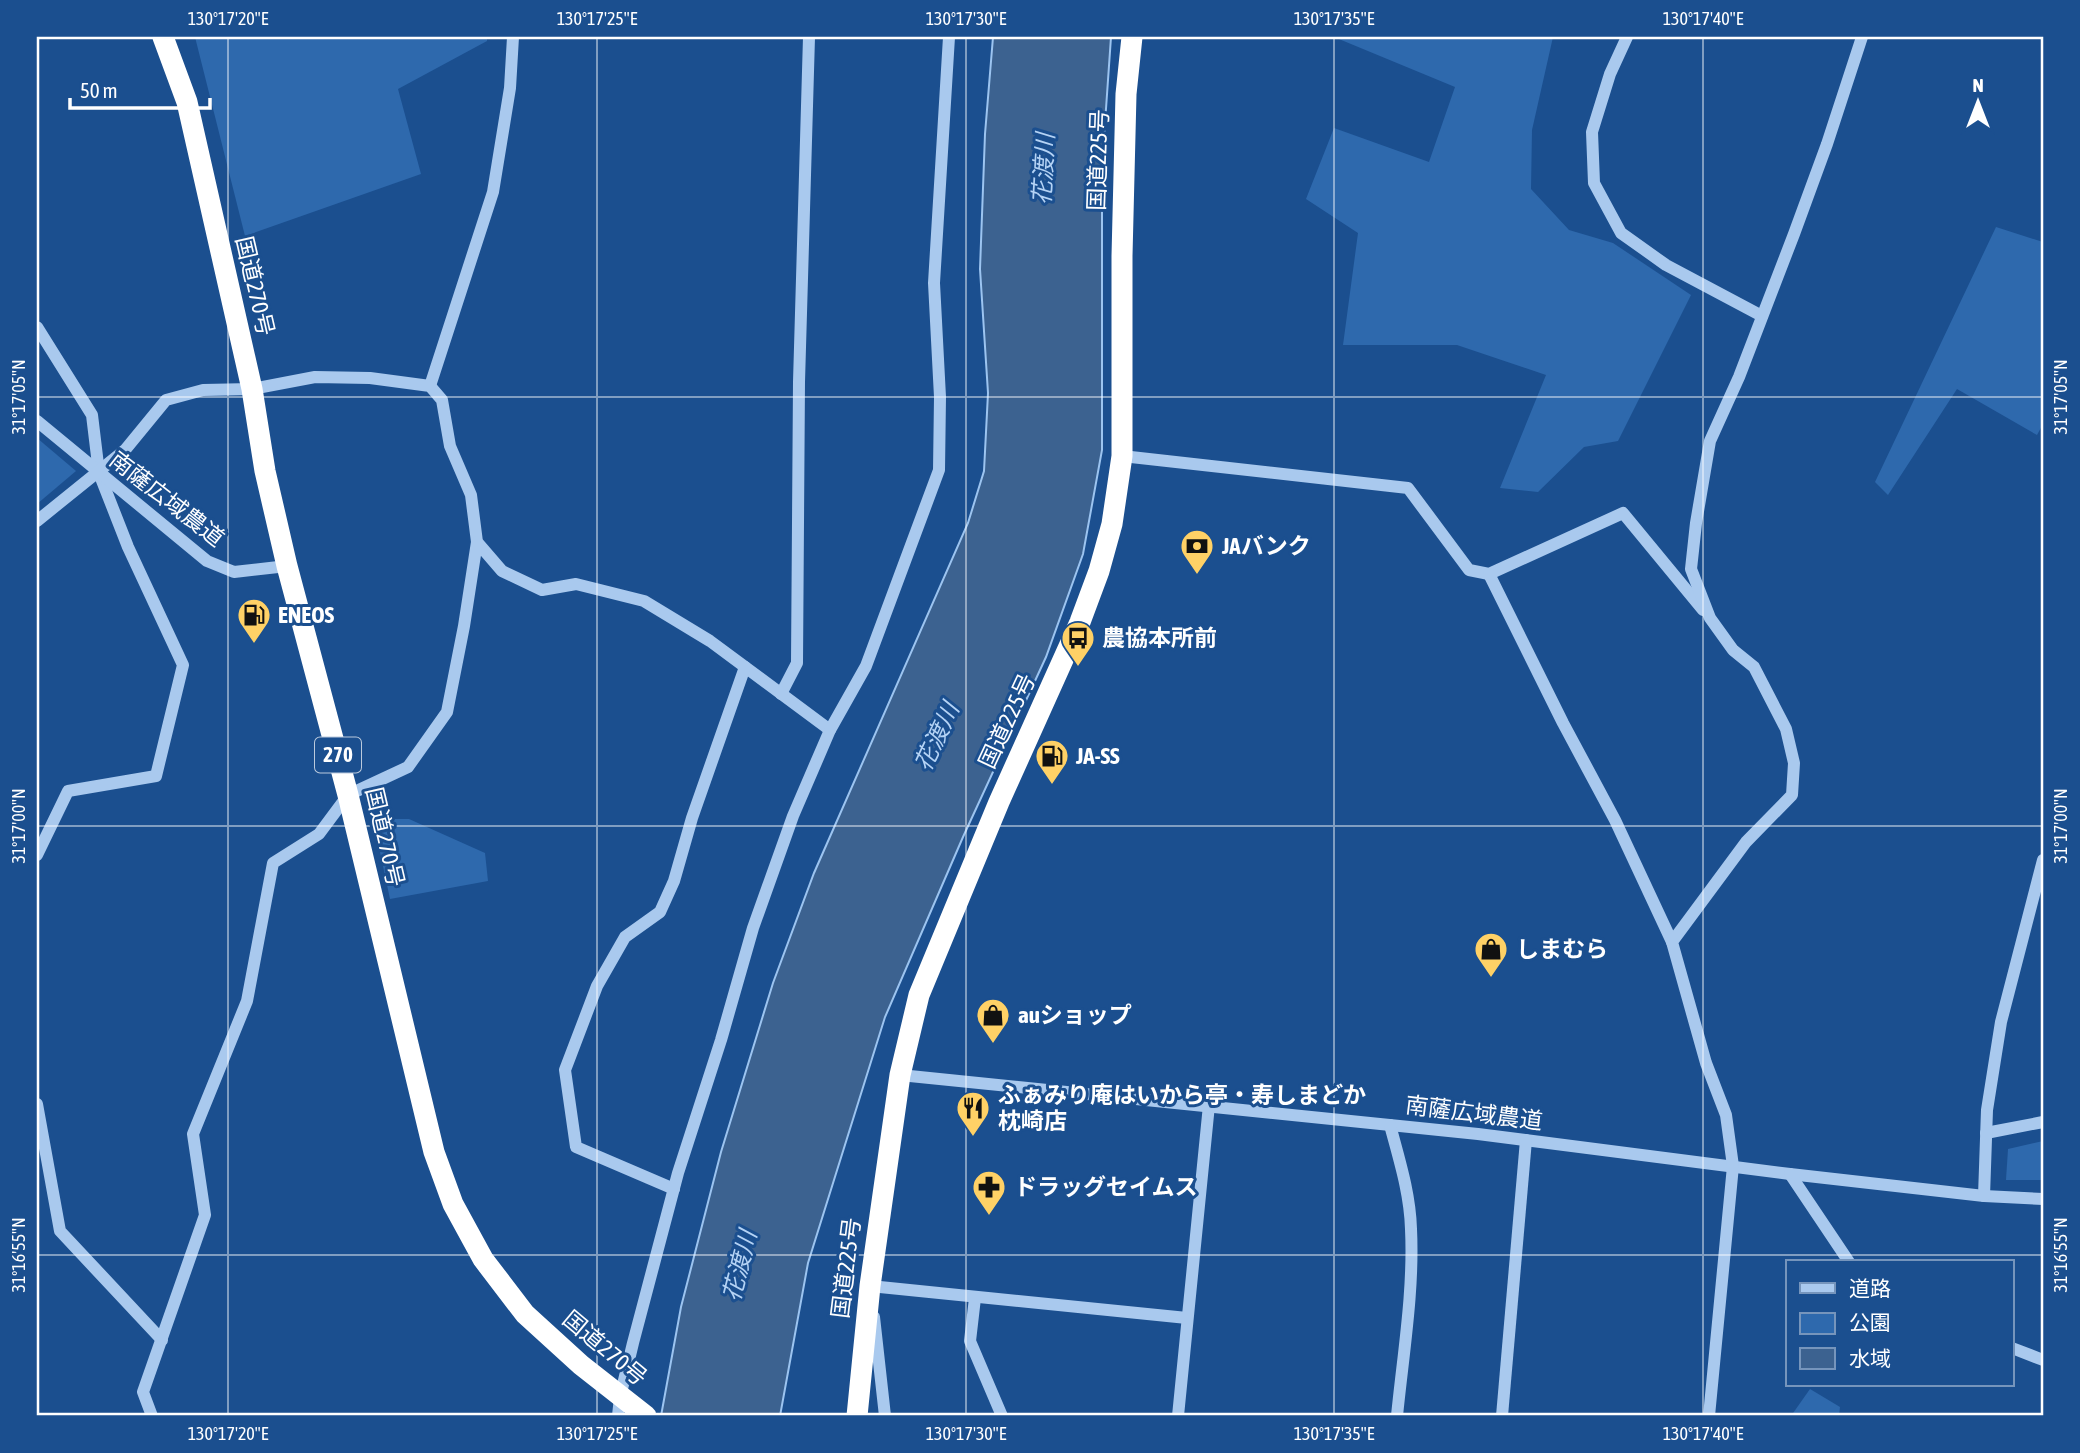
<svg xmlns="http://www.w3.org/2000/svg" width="2080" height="1453" viewBox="0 0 2080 1453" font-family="'Asap Condensed','Noto Sans JP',sans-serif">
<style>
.green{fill:#2e69ad}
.water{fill:#3c6290;stroke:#9cc4f0;stroke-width:2}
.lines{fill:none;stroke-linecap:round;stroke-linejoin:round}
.minor{stroke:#a9c9ee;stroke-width:12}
.highway{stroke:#fff;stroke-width:21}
.ticks{fill:none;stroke:#fff;stroke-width:2;stroke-opacity:0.45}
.labels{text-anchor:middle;stroke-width:6;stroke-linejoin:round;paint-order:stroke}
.shield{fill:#1b4f8f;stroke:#bbcadd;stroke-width:2}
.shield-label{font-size:21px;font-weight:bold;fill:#fff}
.street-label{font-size:23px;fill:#fff;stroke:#1b4f8f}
.poi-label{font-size:23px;font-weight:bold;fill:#fff;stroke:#1b4f8f;text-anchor:start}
.water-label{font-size:24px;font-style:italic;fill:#b5d3f5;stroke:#1b4f8f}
.neatline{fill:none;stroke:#fff;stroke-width:2.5}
.ticks-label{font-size:18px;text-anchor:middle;fill:#fff}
</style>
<rect width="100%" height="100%" fill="#1b4f8f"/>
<g class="green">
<polygon points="195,37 487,37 487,41 398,89 421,174 245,236"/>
<polygon points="1334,37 1553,37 1532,130 1531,189 1569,230 1613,243 1691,295 1618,441 1584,447 1538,492 1500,488 1546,375 1457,345 1343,345 1358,233 1306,199 1334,128 1429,162 1455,87"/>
<polygon points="1996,227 2043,242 2043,424 2037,435 1957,389 1888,495 1875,482"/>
<polygon points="37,438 76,471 37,504"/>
<polygon points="373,819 409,819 485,853 488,881 390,899"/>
<polygon points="2043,1141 2043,1180 2006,1180 2008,1149"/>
<polygon points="1810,1389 1840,1407 1839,1416 1791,1416"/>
</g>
<polygon class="water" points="993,37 1111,37 1102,166 1102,450 1083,554 1046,657 963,837 885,1017 808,1263 780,1416 661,1416 681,1307 721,1152 773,983 814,873 968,523 984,471 988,393 980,269 985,134"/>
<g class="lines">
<g class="minor">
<polyline points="1627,37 1610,74 1592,132 1594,183 1621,233 1666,265 1762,316"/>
<polyline points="37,327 92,415 99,473 128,547 183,665 156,776 68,791 37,855"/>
<polyline points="430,386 493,192 510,88 513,37"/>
<polyline points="37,421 207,561 234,572 287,566"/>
<polyline points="1122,456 1408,488 1469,570 1489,574 1623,513 1703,610"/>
<polyline points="37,521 125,450 166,400 203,390 252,389 315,377 370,378 430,386 442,400 450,446 471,495 477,542 502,571 542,590 576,584 644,601 710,641 830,730"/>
<polyline points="1489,574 1563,723 1615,820 1672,942"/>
<polyline points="781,694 797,663 799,382 809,37"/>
<polyline points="900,1075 1478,1134 1790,1174 1984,1196 2043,1199"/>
<polyline points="37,1104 60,1231 162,1340"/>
<path d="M1390,1125C1399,1159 1410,1193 1411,1229C1414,1291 1403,1355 1397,1416"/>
<polyline points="1986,1133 2043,1122"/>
<polyline points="1790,1174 1849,1262"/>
<polyline points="674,1189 576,1147 565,1070 597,986 625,937 660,912 674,881 692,818 745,667"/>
<polyline points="1984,1196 1987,1110 2001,1022 2043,860"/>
<polyline points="870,1292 870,1286 1187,1318"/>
<polyline points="975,1298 970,1341 1002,1416"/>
<polyline points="874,1317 885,1416"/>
<polyline points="2012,1348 2043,1360"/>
<polyline points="152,1416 143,1392 205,1215 193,1134 247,1001 273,863 319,834 348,795 408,767 447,712 464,626 477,542"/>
<polyline points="618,1416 620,1397 633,1343 678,1173 721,1040 753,928 793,816 830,730 866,666 939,470 940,397 934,283 949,37"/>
<polyline points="1178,1416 1209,1105"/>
<polyline points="1502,1416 1526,1140"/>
<polyline points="1709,1416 1733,1166 1726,1115 1706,1063 1672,942 1746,842 1792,795 1794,763 1786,729 1754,667 1733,650 1710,618 1691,569 1696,523 1710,441 1739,377 1794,234 1827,144 1862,37"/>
</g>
<g class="highway">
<polyline points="163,37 187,102 252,389 265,471 287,566 348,795 434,1152 453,1204 483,1259 525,1314 581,1365 646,1416"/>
<polyline points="857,1416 870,1286 900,1075 919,995 999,802 1080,622 1099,571 1112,524 1122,456 1122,256 1126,94 1132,37"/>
</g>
</g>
<path class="ticks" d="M228,37V1416M597,37V1416M966,37V1416M1334,37V1416M1703,37V1416M37,397H2043M37,826H2043M37,1255H2043"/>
<defs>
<symbol id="bank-pin" viewBox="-11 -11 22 30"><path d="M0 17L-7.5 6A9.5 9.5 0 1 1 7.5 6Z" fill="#ffd166" stroke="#1b4f8f"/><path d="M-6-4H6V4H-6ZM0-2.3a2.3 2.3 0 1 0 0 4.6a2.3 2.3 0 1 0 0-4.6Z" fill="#111"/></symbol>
<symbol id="fuel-pin" viewBox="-11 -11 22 30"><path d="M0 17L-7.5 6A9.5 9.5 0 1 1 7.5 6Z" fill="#ffd166" stroke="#1b4f8f"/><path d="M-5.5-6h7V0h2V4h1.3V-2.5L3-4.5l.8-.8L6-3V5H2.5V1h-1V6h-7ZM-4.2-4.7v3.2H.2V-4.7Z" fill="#111"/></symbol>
<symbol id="bus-pin" viewBox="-11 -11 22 30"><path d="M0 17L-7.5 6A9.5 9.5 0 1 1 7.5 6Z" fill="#ffd166" stroke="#1b4f8f"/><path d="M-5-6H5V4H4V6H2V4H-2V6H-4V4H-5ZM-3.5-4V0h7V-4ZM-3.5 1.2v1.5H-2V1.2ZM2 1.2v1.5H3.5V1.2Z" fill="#111"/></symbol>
<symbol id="shop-pin" viewBox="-11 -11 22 30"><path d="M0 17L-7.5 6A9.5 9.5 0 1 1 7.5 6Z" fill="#ffd166" stroke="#1b4f8f"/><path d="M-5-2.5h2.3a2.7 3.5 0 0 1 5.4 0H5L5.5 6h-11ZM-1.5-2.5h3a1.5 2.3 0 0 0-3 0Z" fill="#111"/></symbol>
<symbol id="restaurant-pin" viewBox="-11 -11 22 30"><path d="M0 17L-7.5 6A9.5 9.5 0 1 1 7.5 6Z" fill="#ffd166" stroke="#1b4f8f"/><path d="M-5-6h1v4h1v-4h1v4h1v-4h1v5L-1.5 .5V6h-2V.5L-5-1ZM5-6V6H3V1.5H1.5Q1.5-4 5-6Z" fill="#111"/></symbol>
<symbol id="pharmacy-pin" viewBox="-11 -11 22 30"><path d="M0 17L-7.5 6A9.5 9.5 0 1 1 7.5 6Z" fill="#ffd166" stroke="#1b4f8f"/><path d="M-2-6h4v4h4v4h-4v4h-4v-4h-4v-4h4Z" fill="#111"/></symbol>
</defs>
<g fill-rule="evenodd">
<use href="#bank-pin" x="1178" y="527" width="38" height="52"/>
<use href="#fuel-pin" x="235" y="596" width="38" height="52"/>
<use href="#bus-pin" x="1059" y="619" width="38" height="52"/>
<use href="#fuel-pin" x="1033" y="737" width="38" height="52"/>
<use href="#shop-pin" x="1472" y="930" width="38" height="52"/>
<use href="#shop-pin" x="974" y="996" width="38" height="52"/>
<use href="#restaurant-pin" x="954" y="1089" width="38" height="52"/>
<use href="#pharmacy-pin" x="970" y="1168" width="38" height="52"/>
</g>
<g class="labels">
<rect class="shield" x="315" y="737.5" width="46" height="35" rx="5"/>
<g class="shield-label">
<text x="338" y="762">270</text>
</g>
<g class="street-label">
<text transform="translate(1098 160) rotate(-88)" y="8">国道225号</text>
<text transform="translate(255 286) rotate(77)" y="8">国道270号</text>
<text transform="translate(167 499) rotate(38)" y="8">南薩広域農道</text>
<text transform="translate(1007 721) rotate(-65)" y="8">国道225号</text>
<text transform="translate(385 837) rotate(77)" y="8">国道270号</text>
<text transform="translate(1474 1113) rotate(7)" y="8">南薩広域農道</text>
<text transform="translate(846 1268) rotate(-83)" y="8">国道225号</text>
<text transform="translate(605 1348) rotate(40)" y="8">国道270号</text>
</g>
<g class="poi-label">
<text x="1222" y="554">JAバンク</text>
<text x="278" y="623">ENEOS</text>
<text x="1102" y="646">農協本所前</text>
<text x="1076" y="764">JA-SS</text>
<text x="1516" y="957">しまむら</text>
<text x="1018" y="1023">auショップ</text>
<text x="998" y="1103">ふぁみり庵はいから亭・寿しまどか<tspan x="998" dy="26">枕崎店</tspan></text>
<text x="1014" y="1195">ドラッグセイムス</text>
</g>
<g class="water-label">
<text transform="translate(1044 169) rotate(-87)" y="8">花渡川</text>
<text transform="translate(937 737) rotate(-65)" y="8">花渡川</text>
<text transform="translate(740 1266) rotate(-76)" y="8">花渡川</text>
</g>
</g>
<rect width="2080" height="1453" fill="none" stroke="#1b4f8f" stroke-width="77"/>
<rect x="1786" y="1260" width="228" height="126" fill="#1b4f8f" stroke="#7695bc" stroke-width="2"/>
<rect x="1800" y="1283" width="35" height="10" fill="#a9c9ee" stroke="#7695bc" stroke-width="2"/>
<text x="1849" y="1296" font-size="21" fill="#ffffff">道路</text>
<rect x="1800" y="1313" width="35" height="21" fill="#2e69ad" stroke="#7695bc" stroke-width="2"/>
<text x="1849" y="1330" font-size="21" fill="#ffffff">公園</text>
<rect x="1800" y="1348" width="35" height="21" fill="#3c6290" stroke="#7695bc" stroke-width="2"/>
<text x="1849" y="1366" font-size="21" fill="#ffffff">水域</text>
<g transform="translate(1978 102)" stroke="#1b4f8f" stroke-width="5" paint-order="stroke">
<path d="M0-5L12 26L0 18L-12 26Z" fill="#ffffff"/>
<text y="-10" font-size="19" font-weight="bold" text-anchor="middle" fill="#ffffff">N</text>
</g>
<path d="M70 98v10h140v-10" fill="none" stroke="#ffffff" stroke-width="3.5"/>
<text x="80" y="98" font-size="21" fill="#ffffff" stroke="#1b4f8f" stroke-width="5" paint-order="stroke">50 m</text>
<rect x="38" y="38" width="2004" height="1376" class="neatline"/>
<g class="ticks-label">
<text x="228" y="25">130°17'20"E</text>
<text x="597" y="25">130°17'25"E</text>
<text x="966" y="25">130°17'30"E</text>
<text x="1334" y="25">130°17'35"E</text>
<text x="1703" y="25">130°17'40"E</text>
<text transform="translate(19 397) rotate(-90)" y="6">31°17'05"N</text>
<text transform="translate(2061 397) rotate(-90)" y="6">31°17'05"N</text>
<text transform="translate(19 826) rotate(-90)" y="6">31°17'00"N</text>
<text transform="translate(2061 826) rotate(-90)" y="6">31°17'00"N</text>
<text transform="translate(19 1255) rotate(-90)" y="6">31°16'55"N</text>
<text transform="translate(2061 1255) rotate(-90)" y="6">31°16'55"N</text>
<text x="228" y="1440">130°17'20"E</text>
<text x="597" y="1440">130°17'25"E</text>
<text x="966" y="1440">130°17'30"E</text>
<text x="1334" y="1440">130°17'35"E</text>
<text x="1703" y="1440">130°17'40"E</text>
</g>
</svg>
